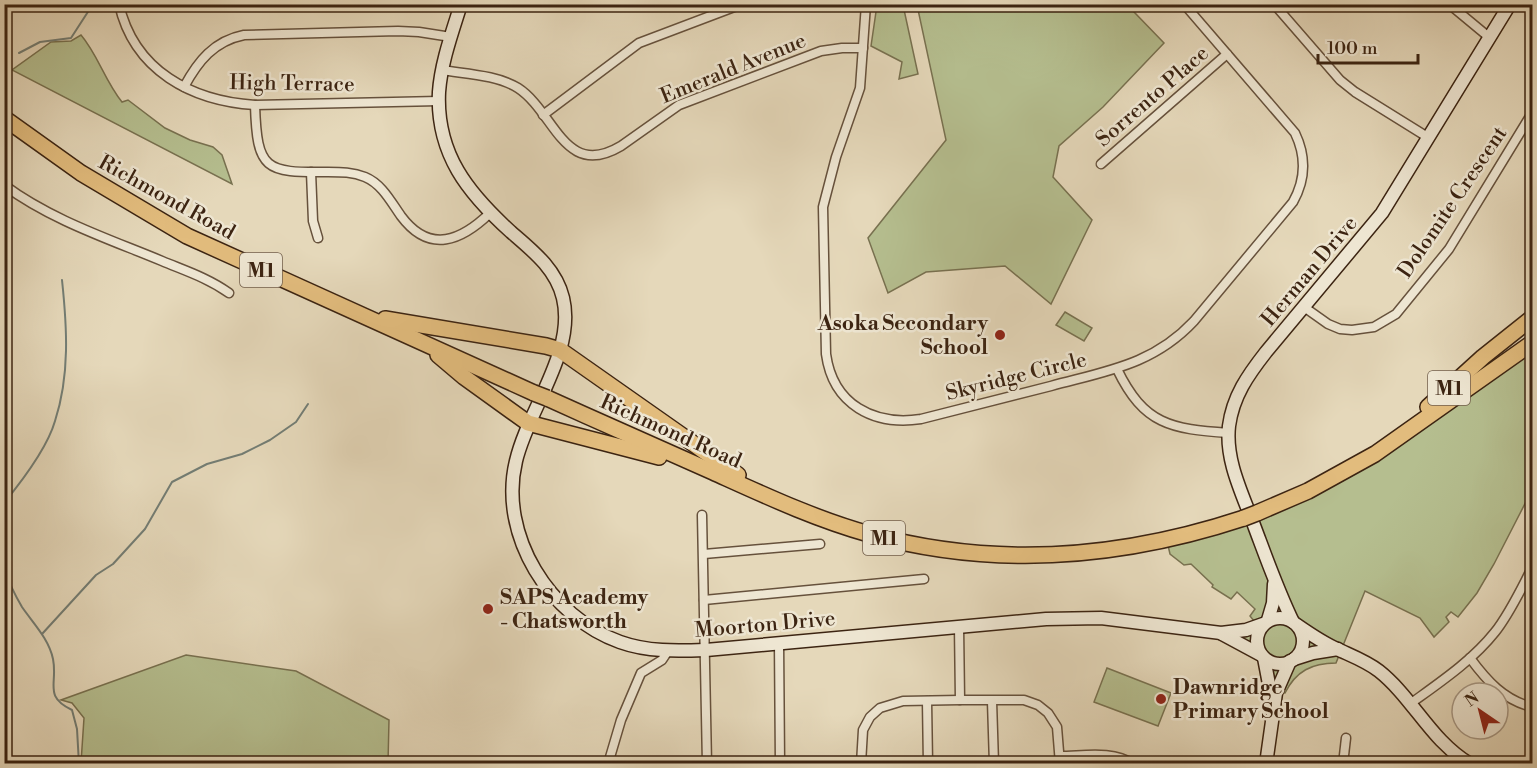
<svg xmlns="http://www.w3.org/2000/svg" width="1537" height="768" viewBox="0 0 1537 768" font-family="'Libre Bodoni',serif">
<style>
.green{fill:#b5be8f;stroke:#787150;stroke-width:1.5}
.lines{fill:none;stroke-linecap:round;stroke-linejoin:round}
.stream{stroke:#737d74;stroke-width:2}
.street-casing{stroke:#66513c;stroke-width:11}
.secondary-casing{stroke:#3c2412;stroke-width:15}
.highway-casing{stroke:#3c2412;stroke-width:18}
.street{stroke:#eee6d2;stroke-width:8}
.secondary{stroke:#eee6d2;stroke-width:12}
.highway{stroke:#e2bc7d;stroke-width:15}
.highway-bridge-casing{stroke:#3c2412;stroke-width:18;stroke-linecap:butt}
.highway-bridge{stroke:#e2bc7d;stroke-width:15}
.poi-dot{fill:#8f2418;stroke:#eee6d2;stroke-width:2}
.labels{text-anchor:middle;stroke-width:5;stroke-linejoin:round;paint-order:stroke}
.shield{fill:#eee6d2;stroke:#715e4c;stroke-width:1.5}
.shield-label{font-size:20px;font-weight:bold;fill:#3c2412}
.street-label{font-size:21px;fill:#3c2412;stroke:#eee6d2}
.poi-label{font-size:21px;font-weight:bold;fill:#3c2412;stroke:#eee6d2;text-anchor:start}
</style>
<rect width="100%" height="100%" fill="#e5d8ba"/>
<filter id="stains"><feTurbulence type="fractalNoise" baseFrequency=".00333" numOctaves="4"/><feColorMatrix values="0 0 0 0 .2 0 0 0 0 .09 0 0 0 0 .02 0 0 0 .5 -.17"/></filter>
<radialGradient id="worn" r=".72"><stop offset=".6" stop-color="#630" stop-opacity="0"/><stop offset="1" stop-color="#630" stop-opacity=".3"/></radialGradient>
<g class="green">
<polygon points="877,5 903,5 918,74 899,79 902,62 871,46"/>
<polygon points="917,5 1113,5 1133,11 1164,43 1103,107 1059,146 1053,177 1092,220 1051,304 1005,266 926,272 888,293 868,238 946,140"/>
<path d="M81,35C98,55 105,81 122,102L128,100L165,128L190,140L213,147L222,155L232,184L12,70L51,42L71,41Z"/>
<polygon points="1065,312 1092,328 1084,341 1056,325"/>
<path d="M1532,343V490L1494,564L1477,593L1458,617L1451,612L1446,617L1449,622L1434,637L1420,618L1365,591L1336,663C1312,663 1296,671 1285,693H1271L1264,658L1235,640L1254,621L1250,616L1255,609L1237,592L1231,599L1212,587L1213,585L1191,564L1184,565L1170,554L1167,541L1298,496Z"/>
<polygon points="186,655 296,671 389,720 388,763 81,763 84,718 72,703 61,700"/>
<polygon points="1107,668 1171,693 1158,726 1094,702"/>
</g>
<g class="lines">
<g class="stream">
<polyline points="19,53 40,42 71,38 93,4"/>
<path d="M4,503C22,481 47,449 55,421C70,375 67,327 62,280"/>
<path d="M4,569C9,583 15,595 22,607C33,623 49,639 53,659C58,684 43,696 72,710L77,729L79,764"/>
<polyline points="42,634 96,575 113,564 145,529 172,482 207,464 242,454 270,440 296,422 308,404"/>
</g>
<defs>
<g id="street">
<path d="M119,4C134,71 192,101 255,105L439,101"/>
<path d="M866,4L860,88L836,157L823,207L826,354C833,405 874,426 921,419C965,408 1008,397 1051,386C1106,371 1153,365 1194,321L1293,202C1306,179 1306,156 1295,133L1184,4"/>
<polyline points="1274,4 1340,80 1355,92 1429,138"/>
<polyline points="1449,4 1490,38"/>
<path d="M442,70C466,74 497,75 518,88C555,112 564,180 621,146L679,105L821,51L842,48H863"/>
<path d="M184,87C198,61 214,41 244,35L398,31L419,32L451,37"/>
<path d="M255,105C257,170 265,173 328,172C341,172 353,172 365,177C382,184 391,202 401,216C430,255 462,240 490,213"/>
<polyline points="543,115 639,43 742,4"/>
<polyline points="1101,164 1227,54"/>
<polyline points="311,172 313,221 318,238"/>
<path d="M4,185C51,220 109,239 162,261C186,271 208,278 229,293"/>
<polyline points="1304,307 1328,324 1340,329 1352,330 1374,327 1396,314 1449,249 1532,113"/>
<path d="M1117,369C1144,425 1171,429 1229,433"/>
<polyline points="702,515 707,764"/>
<polyline points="704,554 820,544"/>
<polyline points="704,600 924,579"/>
<polyline points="959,626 960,700"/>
<polyline points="779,642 780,764"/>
<path d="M1470,658C1487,681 1504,700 1532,707"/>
<polyline points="927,701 928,764"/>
<polyline points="992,701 994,764"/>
<path d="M1410,704C1439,683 1472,661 1495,632C1510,613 1521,589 1532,568"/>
<path d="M1060,756C1083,756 1113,750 1133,764"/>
<polyline points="608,764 621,720 641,673 662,660 668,651"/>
<polyline points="861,764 863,730 870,717 880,708 903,701 960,700 1024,700 1038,705 1048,713 1057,727 1060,764"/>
<polyline points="1343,764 1346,738"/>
</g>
<g id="secondary">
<path d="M461,4C452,33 441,63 439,92C436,154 468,193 511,232C533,251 556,269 563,298C576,352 528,409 516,461C498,535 550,617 620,642C648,652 676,651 706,650L1046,619L1101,618L1221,633L1246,630L1263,624"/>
<circle cx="1280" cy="641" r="23"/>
<polyline points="1268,620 1273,603 1274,584"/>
<path d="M1293,622C1278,591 1267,560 1255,528C1243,495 1225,461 1229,426C1233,396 1248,375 1266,352L1382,213L1510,4"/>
<path d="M1297,625C1310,634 1323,643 1337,649C1352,656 1366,661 1379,671C1413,698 1431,741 1470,764"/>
<polyline points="1222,634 1261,655"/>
<polyline points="1264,658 1272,700"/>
<polyline points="1294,659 1313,653 1338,649"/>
<polyline points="1266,764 1276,693 1290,661"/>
</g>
<g id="highway">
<polyline points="4,118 81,173 187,236 534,393"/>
<polyline points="385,319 546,346 560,350 738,475"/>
<polyline points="438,355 464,377 528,423 659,457"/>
<path d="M547,398C602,423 657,447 713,472C764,495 815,519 869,534C995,569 1120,559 1244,518"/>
<polyline points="1428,407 1483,357 1532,318"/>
<polyline points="1257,513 1308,491 1375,454 1532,343"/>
</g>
</defs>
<use href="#street" class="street-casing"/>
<use href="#secondary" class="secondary-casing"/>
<use href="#highway" class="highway-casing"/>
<use href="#street" class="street"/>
<use href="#secondary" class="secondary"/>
<use href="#highway" class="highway"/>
<defs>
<g id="highway-bridge">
<polyline points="534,393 547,398"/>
<polyline points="1244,518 1257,513"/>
</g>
</defs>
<use href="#highway-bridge" class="highway-bridge-casing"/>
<use href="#highway-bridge" class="highway-bridge"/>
</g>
<g class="poi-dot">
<circle cx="1000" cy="335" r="6"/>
<circle cx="488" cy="609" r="6"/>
<circle cx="1161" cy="699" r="6"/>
</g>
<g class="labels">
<g class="shield">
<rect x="240" y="253" width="42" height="34" rx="4.5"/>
<rect x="1428" y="371" width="42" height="34" rx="4.5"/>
<rect x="863" y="521" width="42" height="34" rx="4.5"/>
</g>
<g class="shield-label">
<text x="261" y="277">M1</text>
<text x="1449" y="395">M1</text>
<text x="884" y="545">M1</text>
</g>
<g class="street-label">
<text transform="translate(733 68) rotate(-22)" y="7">Emerald Avenue</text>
<text transform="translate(292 83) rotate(1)" y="7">High Terrace</text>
<text transform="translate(1152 96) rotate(-41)" y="7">Sorrento Place</text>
<text transform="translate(167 197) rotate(29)" y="7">Richmond Road</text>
<text transform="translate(1452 202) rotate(-56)" y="7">Dolomite Crescent</text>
<text transform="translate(1309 271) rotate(-50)" y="7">Herman Drive</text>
<text transform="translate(1016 376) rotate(-14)" y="7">Skyridge Circle</text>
<text transform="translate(671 431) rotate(24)" y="7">Richmond Road</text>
<text transform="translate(765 624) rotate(-5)" y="7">Moorton Drive</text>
</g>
<g class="poi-label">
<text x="988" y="330" text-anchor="end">Asoka Secondary<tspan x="988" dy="24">School</tspan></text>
<text x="500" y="604">SAPS Academy<tspan x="500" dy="24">- Chatsworth</tspan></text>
<text x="1173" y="694">Dawnridge<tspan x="1173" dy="24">Primary School</tspan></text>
</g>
</g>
<rect width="1537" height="768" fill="none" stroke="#e5d8ba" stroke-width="24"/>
<rect x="6" y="6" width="1525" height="756" fill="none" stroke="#3c2412" stroke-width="3"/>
<rect x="12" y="12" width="1513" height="744" fill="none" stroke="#3c2412" stroke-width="1.5"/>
<g transform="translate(1480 711) rotate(325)"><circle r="28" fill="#eee6d2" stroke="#a79885" stroke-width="1.5"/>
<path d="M0-4.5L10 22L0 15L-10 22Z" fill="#8f2418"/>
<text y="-9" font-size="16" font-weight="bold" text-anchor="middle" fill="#3c2412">N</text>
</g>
<path d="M1318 54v9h100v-9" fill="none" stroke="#3c2412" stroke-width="3"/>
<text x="1327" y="54" font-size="18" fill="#3c2412" stroke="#eee6d2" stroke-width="4.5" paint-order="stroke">100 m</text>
<rect width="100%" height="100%" filter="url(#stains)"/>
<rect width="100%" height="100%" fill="url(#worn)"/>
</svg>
